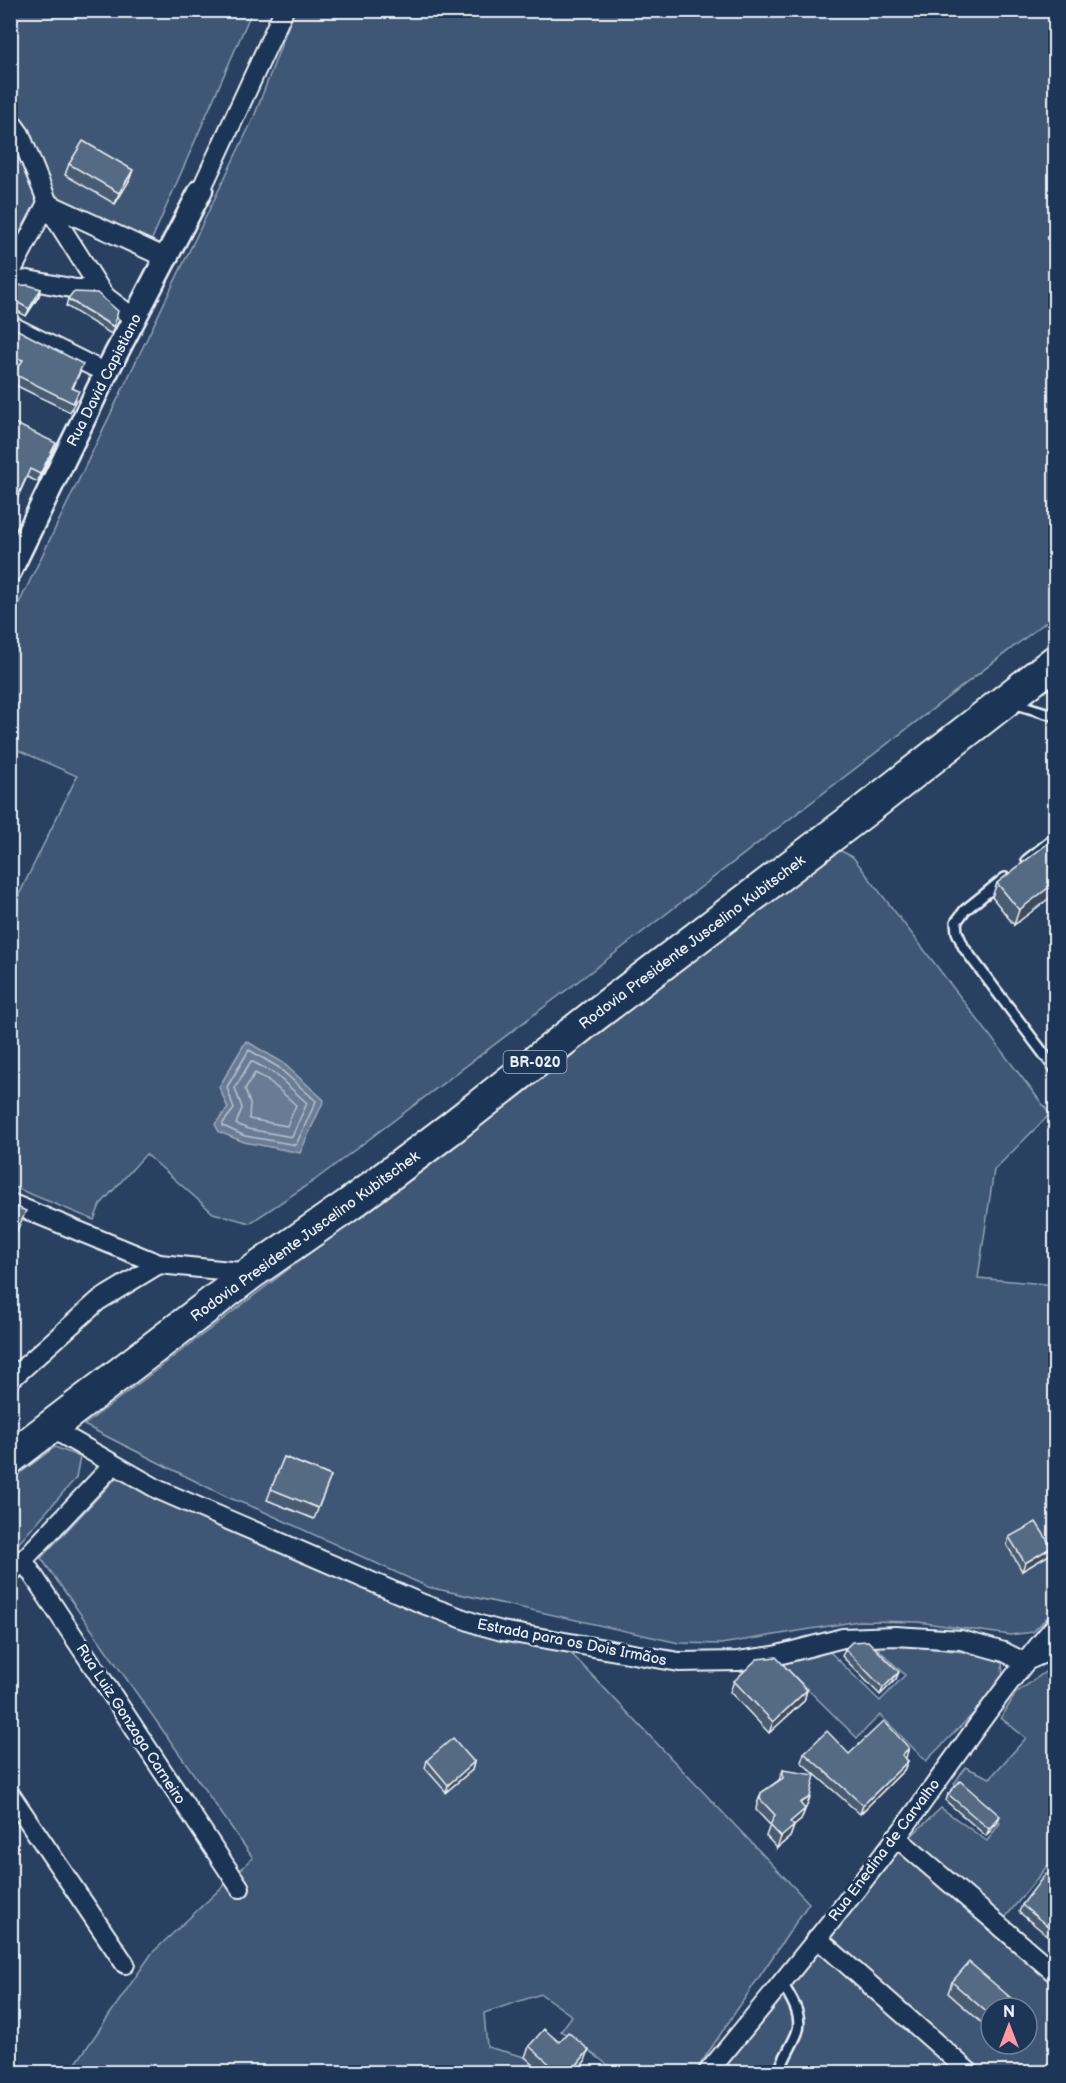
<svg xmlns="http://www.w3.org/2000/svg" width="1066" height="2083" viewBox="0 0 1066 2083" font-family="'Balsamiq Sans',sans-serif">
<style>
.green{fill:#415774;stroke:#94a4b6;stroke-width:1.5;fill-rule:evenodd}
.water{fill:#6b7c95;stroke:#9dabbd;stroke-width:1.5}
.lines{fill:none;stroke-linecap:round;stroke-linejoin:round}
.shore{stroke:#b6c2d0;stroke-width:1.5}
.service-casing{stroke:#e8f1f8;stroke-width:14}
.minor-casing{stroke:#e8f1f8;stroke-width:22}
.tertiary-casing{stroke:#e8f1f8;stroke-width:27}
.trunk-casing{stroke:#e8f1f8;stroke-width:36}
.service{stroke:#1d3557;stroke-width:9}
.minor{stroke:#1d3557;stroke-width:18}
.tertiary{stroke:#1d3557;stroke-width:22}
.trunk{stroke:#1d3557;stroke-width:32}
.wall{fill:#495b71;stroke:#e8f1f8;stroke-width:1.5}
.shaded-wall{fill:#3c4a5c;stroke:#e8f1f8;stroke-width:1.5}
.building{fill:#556a83;stroke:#e8f1f8;stroke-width:1.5}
.labels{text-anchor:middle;stroke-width:6;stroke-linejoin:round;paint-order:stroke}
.shield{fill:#1d3557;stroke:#abb9c8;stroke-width:1.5}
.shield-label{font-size:14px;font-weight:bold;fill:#e8f1f8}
.street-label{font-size:15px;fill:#e8f1f8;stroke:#1d3557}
</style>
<rect width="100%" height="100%" fill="#294061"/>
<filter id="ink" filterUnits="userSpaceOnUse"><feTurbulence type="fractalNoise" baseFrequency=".0167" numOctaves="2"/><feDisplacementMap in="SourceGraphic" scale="12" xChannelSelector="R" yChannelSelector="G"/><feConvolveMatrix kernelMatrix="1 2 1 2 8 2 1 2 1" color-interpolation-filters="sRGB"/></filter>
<g filter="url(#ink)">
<g class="green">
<polygon points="11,11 252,11 149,246 45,199 11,258"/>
<polygon points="294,11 1055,11 1055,615 601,964 315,1180 250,1223 213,1213 146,1154 100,1205 94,1220 11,1186 11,911 77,776 11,747 10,622 254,117"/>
<polygon points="839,850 853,857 1050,1114 994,1170 978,1278 1055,1285 1055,1609 1033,1632 1010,1635 918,1622 859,1621 721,1644 679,1643 428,1587 258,1509 227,1497 84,1425 602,1030 824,853"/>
<polygon points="55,1447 80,1457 76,1478 11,1552 11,1480"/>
<polygon points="118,1476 480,1633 567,1649 809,1903 695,2072 618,2072 561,2031 572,2016 541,1994 484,2013 487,2047 525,2057 543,2072 70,2072 152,1953 253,1858 41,1558"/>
<polygon points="871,1642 1000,1656 1002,1659 1003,1684 926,1761 880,1715 857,1738 781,1663 829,1651 880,1701 905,1675"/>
<polygon points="1055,1665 1055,1870 1048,1865 1000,1924 905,1842 941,1808 987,1841 1000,1823 954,1784 965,1767 990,1778 1026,1738 1001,1718 1016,1693"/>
<path d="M896,1837L1055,1977V2072H708ZM991,2008H1027V2044H991Z"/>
</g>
<polygon class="water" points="246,1041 282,1062 324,1100 300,1153 244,1142 219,1132 215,1124 228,1108 219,1087"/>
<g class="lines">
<g class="shore">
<polygon points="249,1050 278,1067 316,1101 296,1145 245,1136 223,1126 223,1123 234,1109 227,1087"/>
<polygon points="251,1061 274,1073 307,1103 292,1137 248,1129 236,1124 242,1108 235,1088"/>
<polygon points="255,1073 268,1080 296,1105 287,1126 249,1119 250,1104 245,1089"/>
</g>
<defs>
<g id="service">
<polyline points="1013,703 1056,716"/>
<polyline points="1027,860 1056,837"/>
<polyline points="1005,878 965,910 956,922 957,932 964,948 1056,1070"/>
<path d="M779,2072C783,2058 792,2046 797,2033C804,2016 790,1997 782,1983"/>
</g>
<g id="minor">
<polyline points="10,120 20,134 52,213 100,289 106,297 135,319"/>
<polyline points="201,190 284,10"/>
<polyline points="10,274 47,203 166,258"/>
<polyline points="10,283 28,280 76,289 100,289"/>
<polyline points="10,325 106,373"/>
<polyline points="10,1203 159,1264"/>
<polyline points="10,1380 98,1301 159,1264 251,1273"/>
<polyline points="49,1427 159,1490 423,1604 480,1625 502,1631 679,1662 738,1661 774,1656 843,1638 895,1636 961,1640 1004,1652 1024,1662 1056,1648"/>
<polyline points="23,1560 240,1888"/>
<polyline points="10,1574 113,1465"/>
<polyline points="10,1794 125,1964"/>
<polyline points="896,1837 1056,1974"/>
<polyline points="817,1938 969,2072"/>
<path d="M708,2072C772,1995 836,1917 897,1837C950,1766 998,1692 1056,1625"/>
</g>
<polyline id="tertiary" points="10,571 106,373 201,190"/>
<polyline id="trunk" points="10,1458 251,1273 350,1204 451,1128 595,1015 864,811 1056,661"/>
</defs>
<use href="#service" class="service-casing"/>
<use href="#minor" class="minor-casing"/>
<use href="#tertiary" class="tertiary-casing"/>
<use href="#trunk" class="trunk-casing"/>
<use href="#service" class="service"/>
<use href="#minor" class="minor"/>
<use href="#tertiary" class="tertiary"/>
<use href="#trunk" class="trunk"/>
</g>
<g class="wall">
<polygon points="69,164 129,181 115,204 65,175"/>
<polygon points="10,286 41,289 39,296 26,316 10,307"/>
<polygon points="68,299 114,327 111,334 66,306"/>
<polygon points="10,326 80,372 73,388 76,400 70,412 11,383 14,374 17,369 10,366"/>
<polygon points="10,421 53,450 38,482 27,477 12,510 10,509"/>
<polygon points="1056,837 1056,893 1014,925 992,897 997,883"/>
<polygon points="284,1457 331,1476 314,1519 267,1500"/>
<polygon points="1009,1537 1052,1547 1049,1555 1022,1571 1007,1545"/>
<polygon points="845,1649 896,1679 880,1695 842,1656"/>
<polygon points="734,1681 807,1690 804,1701 769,1733 730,1692"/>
<polygon points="804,1753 849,1754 906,1757 905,1758 908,1761 904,1770 860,1814 801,1762"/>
<polygon points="427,1760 474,1762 472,1770 446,1792 425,1768"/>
<polygon points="783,1770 810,1797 801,1820 794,1826 790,1837 777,1848 766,1836 770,1825 756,1810 757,1804 761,1793 779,1780"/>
<polygon points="948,1794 997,1823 986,1836 946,1801"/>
<polygon points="1056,1881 1056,1941 1055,1942 1019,1912 1022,1905"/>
<polygon points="952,1982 1012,1999 1008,2008 991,2008 990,2030 948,1993"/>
<polygon points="559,2042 585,2061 575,2073 543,2073 525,2057 529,2046"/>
</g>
<g class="shaded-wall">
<polygon points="133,170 129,181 115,204 119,193"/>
<polygon points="41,289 39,296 26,316 29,309"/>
<polygon points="56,443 53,450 38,482 40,474"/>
<polygon points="1056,882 1056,893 1014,925 1019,910"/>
<polygon points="1052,1547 1049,1555 1022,1571 1025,1563"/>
<polygon points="899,1672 896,1679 880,1695 883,1688"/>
<polygon points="807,1690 804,1701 769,1733 773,1722"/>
<polygon points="909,1748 906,1757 899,1764 902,1755"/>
<polygon points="908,1761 904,1770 860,1814 863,1805"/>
<polygon points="474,1762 472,1770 446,1792 448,1785"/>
<polygon points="810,1797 806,1808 797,1814 800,1803"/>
<polygon points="805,1809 801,1820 790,1829 794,1826 790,1837 777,1848 781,1837 790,1822"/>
<polygon points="1000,1816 997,1823 986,1836 989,1829"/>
<polygon points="1012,1999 1008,2008 1004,2008"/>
<polygon points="589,2050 585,2061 575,2073 570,2073"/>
</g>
<g class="building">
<polygon points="83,141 133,170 119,193 69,164"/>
<polygon points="28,285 41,289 29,309 10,298 10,286"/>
<polygon points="73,292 97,293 118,311 114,327 68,299"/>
<polygon points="10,326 83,364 72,388 79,391 73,403 14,374 23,360 10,356"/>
<polygon points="10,421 56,443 40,474 30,469 15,502 10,501"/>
<polygon points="10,812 15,814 10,824"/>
<polygon points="1056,837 1056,882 1019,910 997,883"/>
<polygon points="10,1204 26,1211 10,1246"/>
<polygon points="284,1457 331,1476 318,1508 271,1489"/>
<polygon points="1036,1522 1052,1547 1025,1563 1009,1537"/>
<polygon points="868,1641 899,1672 883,1688 845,1649 852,1642"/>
<polygon points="776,1657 807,1690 773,1722 734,1681 757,1659"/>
<polygon points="884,1721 909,1748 902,1755 908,1761 863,1805 804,1753 827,1731 849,1754"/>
<polygon points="453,1738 474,1762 448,1785 427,1760"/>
<polygon points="783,1770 815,1775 810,1797 800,1803 805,1809 790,1822 794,1826 781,1837 770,1825 775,1815 760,1799 761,1793 783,1778"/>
<polygon points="960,1781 1000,1816 989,1829 948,1794"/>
<polygon points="1046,1873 1056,1881 1056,1933 1022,1905"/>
<polygon points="969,1962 1012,1999 1004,2008 991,2008 991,2016 952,1982"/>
<polygon points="544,2029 559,2042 568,2032 589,2050 570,2073 560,2073 529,2046"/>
</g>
</g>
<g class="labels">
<rect class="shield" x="503.5" y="1051" width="63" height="22" rx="4.5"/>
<g class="shield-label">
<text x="535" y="1067">BR-020</text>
</g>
<g class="street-label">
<text transform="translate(104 380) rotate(-63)" y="5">Rua David Capistiano</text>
<text transform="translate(692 942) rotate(-37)" y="5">Rodovia Presidente Juscelino Kubitschek</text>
<text transform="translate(305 1236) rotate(-36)" y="5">Rodovia Presidente Juscelino Kubitschek</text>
<text transform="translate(572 1642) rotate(11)" y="5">Estrada para os Dois Irmãos</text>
<text transform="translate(131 1724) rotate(57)" y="5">Rua Luiz Gonzaga Carneiro</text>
<text transform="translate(884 1850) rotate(-53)" y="5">Rua Enedina de Carvalho</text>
</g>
</g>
<rect width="1066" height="2083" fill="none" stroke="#1d3557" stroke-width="36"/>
<rect x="18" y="18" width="1030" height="2047" fill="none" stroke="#e8f1f8" stroke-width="2" filter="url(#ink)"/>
<g transform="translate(1009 2026)"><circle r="28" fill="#1d3557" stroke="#6e8097" stroke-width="1.5"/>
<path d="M0-4.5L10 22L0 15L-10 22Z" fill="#ff9aa2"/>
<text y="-9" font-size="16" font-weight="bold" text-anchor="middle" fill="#e8f1f8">N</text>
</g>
</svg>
